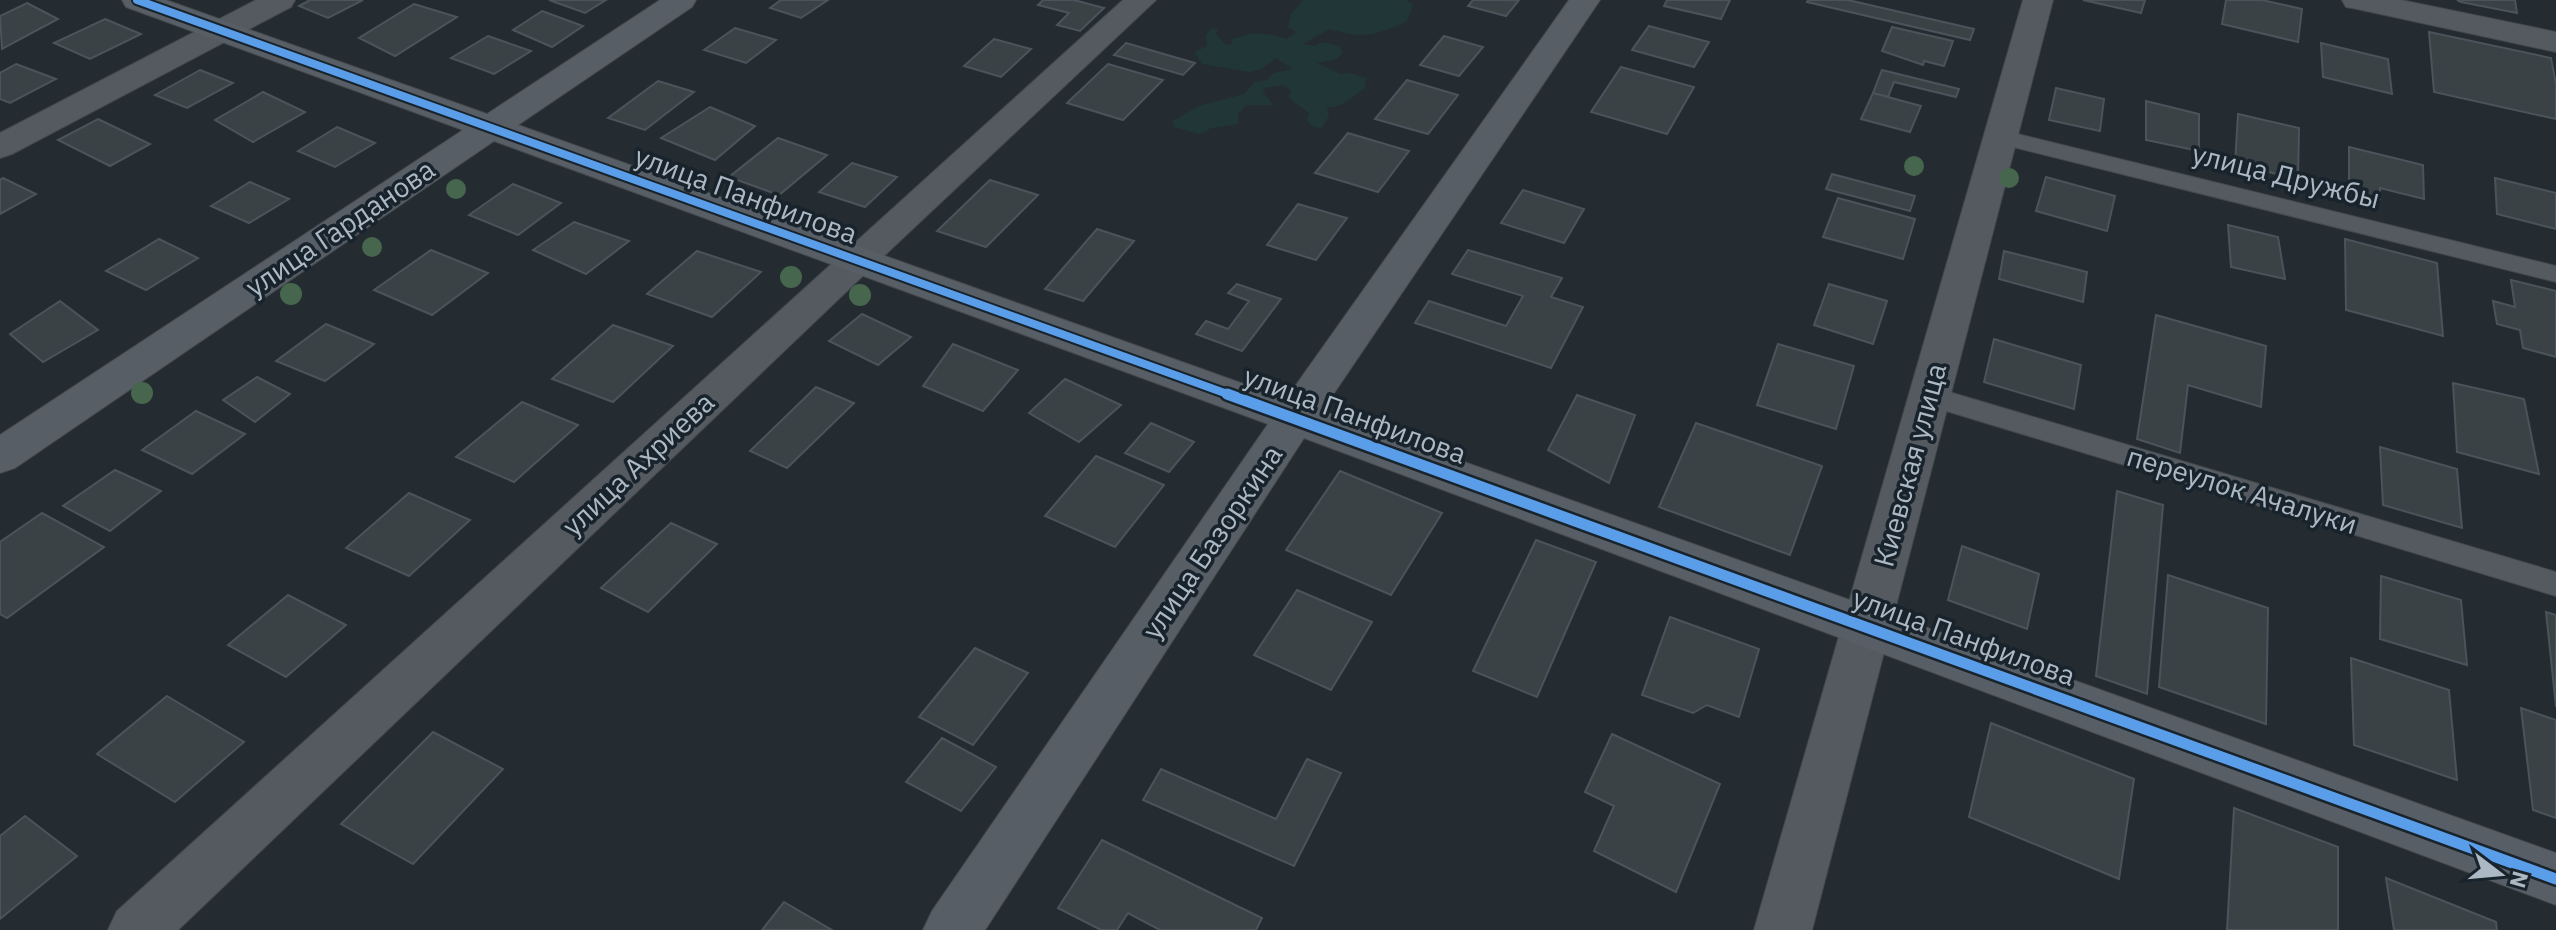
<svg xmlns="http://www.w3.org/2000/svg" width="2556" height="930" viewBox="0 0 2556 930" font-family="'IBM Plex Sans',sans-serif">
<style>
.green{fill:#213737}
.building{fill:#3b4246;stroke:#4b545a;stroke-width:2}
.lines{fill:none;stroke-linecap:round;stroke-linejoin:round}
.lane-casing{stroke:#42484c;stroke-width:2}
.street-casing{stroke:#42484c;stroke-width:2}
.secondary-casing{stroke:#42484c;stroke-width:2}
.lane{fill:#545a60;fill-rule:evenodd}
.street{fill:#545a60;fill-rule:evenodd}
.secondary{fill:#585e65;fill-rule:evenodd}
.cycleway-far1-casing{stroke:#18232c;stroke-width:12}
.cycleway-casing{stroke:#18232c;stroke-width:16}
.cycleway-far1{stroke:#5a9eea;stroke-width:8}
.cycleway{stroke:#5a9eea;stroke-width:11}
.tree{fill:#47664e}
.labels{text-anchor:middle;stroke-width:7;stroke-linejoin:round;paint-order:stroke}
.street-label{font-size:28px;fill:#acb9c5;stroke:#18232c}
</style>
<rect width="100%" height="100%" fill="#242c31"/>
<path class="green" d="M1303,0H1406L1413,5L1407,21C1374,36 1365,39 1329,29L1303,44L1316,46L1322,42L1339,46L1343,52L1337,59L1317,63L1340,74L1349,73L1366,78L1365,88C1352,96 1343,108 1327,107L1329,116L1321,128L1314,127L1307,121L1309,113L1289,98L1291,90L1282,85L1264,88L1263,92L1273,105H1246L1238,114V124L1211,128L1200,134L1174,127L1173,121L1199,106L1244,94L1255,82L1267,80L1274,73L1293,69L1276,58L1261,69L1250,72L1202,64L1194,52L1207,46L1206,35L1211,29H1218L1216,34L1226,45L1232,44L1231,39C1238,39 1245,34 1252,34C1262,33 1276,35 1286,39L1297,32L1288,28L1291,14Z"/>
<g class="building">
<polygon points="310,0 363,0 328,18 299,6"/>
<polygon points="549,0 606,0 585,13"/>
<polygon points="781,0 828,0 801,18 770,8"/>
<polygon points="1043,0 1074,0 1104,8 1080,31 1057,25 1069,13 1038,5"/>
<polygon points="1473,0 1519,0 1506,16 1468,6"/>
<polygon points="1667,0 1730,0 1721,19 1664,6"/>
<polygon points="1808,0 1848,0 1974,29 1970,40 1807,2"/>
<polygon points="2083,0 2145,0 2141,13"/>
<polygon points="2226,0 2262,0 2302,9 2298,42 2222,24"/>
<polygon points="2457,0 2515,0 2517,13 2461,2"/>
<polygon points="27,3 58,19 2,49 0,16"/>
<polygon points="414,4 457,17 395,56 359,38"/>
<polygon points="542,11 583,26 552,47 513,30"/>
<polygon points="105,19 141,34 90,59 54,43"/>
<polygon points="1649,26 1709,42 1694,67 1632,50"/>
<polygon points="1892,27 1953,41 1944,66 1924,61 1923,65 1882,51"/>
<polygon points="735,28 776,40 746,63 704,50"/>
<polygon points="2429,32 2551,58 2556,84 2556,119 2434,92"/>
<polygon points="488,36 531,51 494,74 451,58"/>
<polygon points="1444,36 1483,47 1459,76 1420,65"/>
<polygon points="994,39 1031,49 1001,77 964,66"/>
<polygon points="1126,43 1195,63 1183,75 1114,55"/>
<polygon points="2321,43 2388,59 2392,94 2323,77"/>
<polygon points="16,64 56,79 10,103 0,99 0,73"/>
<polygon points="1108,64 1163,80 1123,120 1067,103"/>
<polygon points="1621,67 1694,87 1667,134 1591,112"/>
<polygon points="200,70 233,83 187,108 155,95"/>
<polygon points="1882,70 1959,89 1956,97 1894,82 1888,97 1873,93"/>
<polygon points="1407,80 1458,95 1428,134 1375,119"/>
<polygon points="658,81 694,92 645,130 608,118"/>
<polygon points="2056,88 2104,99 2100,131 2049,120"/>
<polygon points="263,92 305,112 253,142 215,120"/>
<polygon points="1873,93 1921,106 1910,132 1861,119"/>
<polygon points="2146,101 2199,114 2199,151 2146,140"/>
<polygon points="710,107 755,126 715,160 661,138"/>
<polygon points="2238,114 2299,128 2298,179 2235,164"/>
<polygon points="98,119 150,144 110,166 58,140"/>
<polygon points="337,127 375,143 335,167 298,151"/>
<polygon points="1348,133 1409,151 1378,192 1315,173"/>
<polygon points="778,138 827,155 779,195 729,177"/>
<polygon points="2349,147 2423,165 2424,199 2380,188 2380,199 2349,191"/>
<polygon points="852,163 897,177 865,207 819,192"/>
<polygon points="1832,174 1915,196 1910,211 1826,189"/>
<polygon points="2046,177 2115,196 2107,231 2036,211"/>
<polygon points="3,178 36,194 0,214 0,180"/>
<polygon points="2495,178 2556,193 2556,229 2497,214"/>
<polygon points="990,180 1038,195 986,247 937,231"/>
<polygon points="250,182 289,199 249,223 211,206"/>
<polygon points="513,184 561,203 518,235 469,215"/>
<polygon points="1523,190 1584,209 1564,243 1501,223"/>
<polygon points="1838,198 1915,219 1903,259 1823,237"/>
<polygon points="1298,204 1347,218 1316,260 1267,245"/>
<polygon points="574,222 629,241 586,274 533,250"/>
<polygon points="2228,225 2278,237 2285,279 2231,267"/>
<polygon points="1097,229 1134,241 1083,301 1045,289"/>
<polygon points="159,239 198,258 146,290 106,271"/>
<polygon points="2345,239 2437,263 2443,336 2346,310"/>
<polygon points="431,250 488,273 432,315 374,290"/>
<polygon points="1468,250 1562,278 1551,297 1583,307 1551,368 1415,323 1429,301 1506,326 1523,296 1452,274"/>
<polygon points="697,251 761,272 712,317 647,294"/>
<polygon points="2004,251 2087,272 2083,302 1999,279"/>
<polygon points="2511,280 2556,291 2556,357 2523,348 2520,330 2497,324 2493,301 2515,307"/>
<polygon points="1237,284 1281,299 1242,351 1196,334 1206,321 1228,329 1249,301 1228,293"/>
<polygon points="1829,284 1887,301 1873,344 1814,325"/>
<polygon points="60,301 98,330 43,362 10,334"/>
<polygon points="862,314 911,337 878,365 829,341"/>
<polygon points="2156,315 2266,346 2261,407 2188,385 2180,453 2137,439"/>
<polygon points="326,324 374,344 325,381 276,361"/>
<polygon points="613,325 673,346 613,402 552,379"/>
<polygon points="1994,339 2081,365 2074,409 1984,382"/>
<polygon points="953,344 1018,370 983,411 923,386"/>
<polygon points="1778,344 1854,366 1836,429 1757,405"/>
<polygon points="257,377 290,394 255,422 223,400"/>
<polygon points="1065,379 1121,405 1079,442 1029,413"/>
<polygon points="2453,383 2524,399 2539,474 2457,452"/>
<polygon points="816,387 854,403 787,468 750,451"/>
<polygon points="1577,395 1635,415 1609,483 1548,450"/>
<polygon points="522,402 578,425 514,482 456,457"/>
<polygon points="196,411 245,434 192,474 142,450"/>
<polygon points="1151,423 1194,442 1169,472 1125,453"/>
<polygon points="1696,423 1822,466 1790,555 1659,507"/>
<polygon points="2380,447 2457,469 2462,528 2383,505"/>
<polygon points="1096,456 1164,485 1115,547 1045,516"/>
<polygon points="115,470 161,491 110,531 63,506"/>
<polygon points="1340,471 1442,513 1391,595 1286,550"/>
<polygon points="2117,491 2163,505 2147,694 2096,676"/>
<polygon points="409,493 470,520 409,576 346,548"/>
<polygon points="42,513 104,547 7,618 0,614 0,542"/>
<polygon points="671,523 717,544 648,612 601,588"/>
<polygon points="1536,540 1596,562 1537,697 1473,671"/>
<polygon points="1962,546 2039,574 2027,629 1948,600"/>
<polygon points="2168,575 2268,608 2266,724 2159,687"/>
<polygon points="2381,576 2461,600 2467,665 2380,639"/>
<polygon points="1297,590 1372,622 1331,690 1254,655"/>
<polygon points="288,595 346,625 286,677 228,645"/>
<polygon points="2546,612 2556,615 2556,707"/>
<polygon points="1670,617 1759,649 1739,717 1707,705 1693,713 1642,695"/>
<polygon points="975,648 1028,673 973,745 919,717"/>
<polygon points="2351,658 2449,690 2457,780 2354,745"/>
<polygon points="167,696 244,742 175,802 97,754"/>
<polygon points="2521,708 2556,720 2556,818 2533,810"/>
<polygon points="1991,723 2134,779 2119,879 1969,817"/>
<polygon points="433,732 503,769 413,864 341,824"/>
<polygon points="1612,734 1720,784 1676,892 1594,851 1614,806 1585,792"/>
<polygon points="942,738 996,767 961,811 906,782"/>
<polygon points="1307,759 1341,773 1294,866 1143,800 1161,769 1276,819"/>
<polygon points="2234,808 2338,847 2338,930 2227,930"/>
<polygon points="25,816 77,856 0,919 0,836"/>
<polygon points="1102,840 1262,918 1256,930 1160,930 1128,913 1117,930 1101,930 1058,908"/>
<polygon points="2386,878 2496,922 2497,930 2394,930"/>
<polygon points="784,902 832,930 762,930"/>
</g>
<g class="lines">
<defs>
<g id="lane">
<polygon points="2001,130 2556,266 2556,282 1993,142 1990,137"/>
<polygon points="1929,386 2556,572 2556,596 1920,403 1916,396 1920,389"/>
</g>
<g id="street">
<polygon points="256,0 295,0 291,7 12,154 0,158 0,133"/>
<polygon points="1123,0 1156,0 869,270 178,930 108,930 117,911"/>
<polygon points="2023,0 2053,0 1812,930 1754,930"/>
<polygon points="2342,0 2401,0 2556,32 2556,52 2357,9 2346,7"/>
</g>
<polygon id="secondary" points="122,0 166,0 487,114 660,0 696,0 692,7 518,125 1286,399 1569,0 1600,0 1322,411 2556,853 2556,905 1304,438 985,930 923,930 932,911 1268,424 494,141 15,468 0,473 0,435 463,130 126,7"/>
</defs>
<use href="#lane" class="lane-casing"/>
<use href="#street" class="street-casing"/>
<use href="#secondary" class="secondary-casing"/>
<use href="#lane" class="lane"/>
<use href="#street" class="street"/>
<use href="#secondary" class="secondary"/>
<defs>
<polyline id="cycleway-far1" points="137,0 1233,396"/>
<polyline id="cycleway" points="1227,394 2556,879"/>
</defs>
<use href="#cycleway-far1" class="cycleway-far1-casing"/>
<use href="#cycleway" class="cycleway-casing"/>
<use href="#cycleway-far1" class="cycleway-far1"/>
<use href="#cycleway" class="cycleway"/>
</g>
<g class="tree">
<circle cx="1914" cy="166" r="10"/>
<circle cx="2009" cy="178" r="10"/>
<circle cx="456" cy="189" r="10"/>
<circle cx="372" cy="247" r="10"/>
<circle cx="791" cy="277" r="11"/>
<circle cx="291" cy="294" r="11"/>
<circle cx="860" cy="295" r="11"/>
<circle cx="142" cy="393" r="11"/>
</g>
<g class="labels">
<g class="street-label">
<text transform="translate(2286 176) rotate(14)" y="10">улица Дружбы</text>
<text transform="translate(746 195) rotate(20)" y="10">улица Панфилова</text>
<text transform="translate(340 228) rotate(-34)" y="10">улица Гарданова</text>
<text transform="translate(1355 415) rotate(20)" y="10">улица Панфилова</text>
<text transform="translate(638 464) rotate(-43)" y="10">улица Ахриева</text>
<text transform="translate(1910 465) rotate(-75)" y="10">Киевская улица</text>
<text transform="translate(2242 490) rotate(17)" y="10">переулок Ачалуки</text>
<text transform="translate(1212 542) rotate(-56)" y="10">улица Базоркина</text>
<text transform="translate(1964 637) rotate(20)" y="10">улица Панфилова</text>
</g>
</g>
<g transform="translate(2500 874) rotate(106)" stroke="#18232c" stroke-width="6" paint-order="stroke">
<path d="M0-6L14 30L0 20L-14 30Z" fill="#acb9c5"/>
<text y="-12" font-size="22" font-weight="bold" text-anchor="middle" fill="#acb9c5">N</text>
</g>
</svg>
